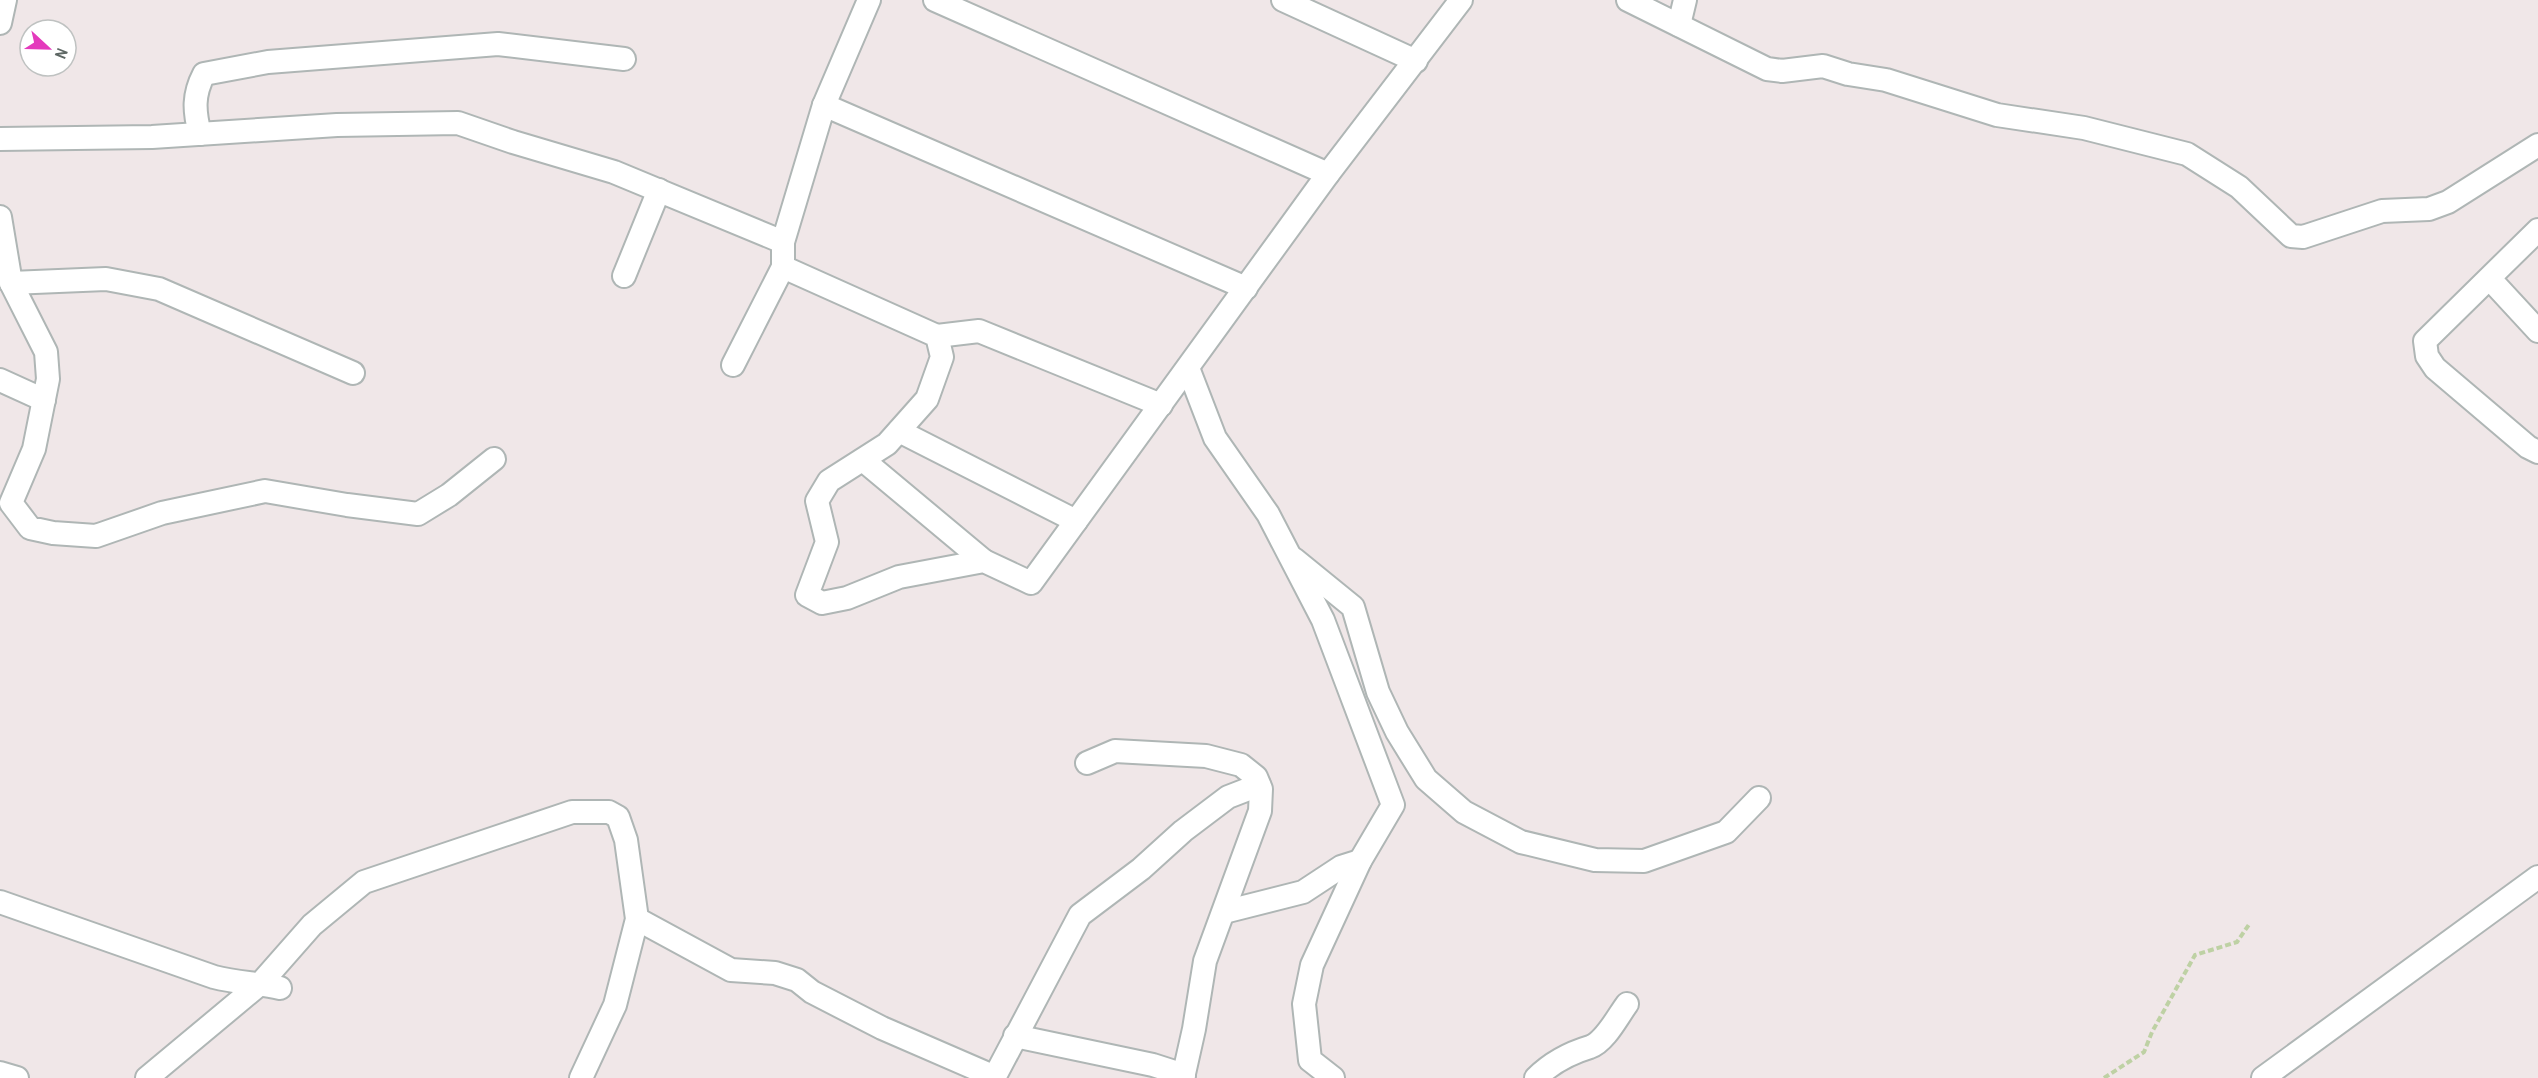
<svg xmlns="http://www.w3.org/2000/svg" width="2538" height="1078" viewBox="0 0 2538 1078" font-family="'Archivo Narrow',sans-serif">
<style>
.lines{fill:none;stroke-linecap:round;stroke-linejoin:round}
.minor-casing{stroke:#afb6b5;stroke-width:26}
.path{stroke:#bed1a4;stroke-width:4;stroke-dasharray:6 3;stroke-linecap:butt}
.minor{stroke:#fff;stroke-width:22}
</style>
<rect width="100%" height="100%" fill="#f0e7e8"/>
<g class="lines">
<defs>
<g id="minor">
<polyline points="869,0 824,105 783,242 783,267 937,336 942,357 927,399 887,444 829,481 817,501 827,542 807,595 822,603 847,598 899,577 984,561 1031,583 1328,174 1461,0"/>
<polyline points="935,0 1328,174"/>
<polyline points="1283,0 1416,61"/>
<polyline points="1628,0 1767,69 1782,71 1823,66 1848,74 1886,80 1997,115 2084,128 2187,154 2239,187 2291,236 2303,237 2382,211 2429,209 2448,202 2538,145"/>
<polyline points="0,23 5,0"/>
<polyline points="1679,25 1685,0"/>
<polyline points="824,105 1246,288"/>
<path d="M200,134C194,111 193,95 204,74L268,62L498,44L624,59"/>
<polyline points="0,139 152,137 337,125 458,123 513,142 614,172 783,242"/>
<polyline points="0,217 11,283 46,352 48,379 34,449 11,503 30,528 53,533 96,536 162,513 265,491 347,505 418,514 449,495 494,459"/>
<polyline points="2538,230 2425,341 2427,356 2435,368 2528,447 2538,452"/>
<polyline points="624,276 659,190"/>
<polyline points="2490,279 2538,331"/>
<polyline points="11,283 106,279 159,289 353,373"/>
<polyline points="937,336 979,331 1161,405"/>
<polyline points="733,365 783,267"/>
<polyline points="1188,368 1215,438 1268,514 1323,620 1393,805 1360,861 1312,965 1304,1004 1310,1060 1333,1078"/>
<polyline points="0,380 44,400"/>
<polyline points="899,431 1076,521"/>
<polyline points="863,460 984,561"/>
<polyline points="1294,559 1353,607 1378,692 1397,732 1426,779 1464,812 1521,842 1595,860 1644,861 1726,832 1759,798"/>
<polyline points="1087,763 1115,751 1206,756 1241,765 1256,777 1261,789 1260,811 1205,961 1194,1029 1183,1078"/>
<path d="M0,902L214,977C237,983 258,983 280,988"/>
<polyline points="1224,912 1303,892 1341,867 1360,861"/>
<polyline points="637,919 731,970 775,973 797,980 812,992 882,1028 995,1077"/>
<polyline points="1015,1036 1153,1065 1184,1075"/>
<polyline points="0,1073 17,1078"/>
<polyline points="147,1078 261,983 312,925 364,882 572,812 609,812 618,817 626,840 637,919 615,1005 581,1078"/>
<polyline points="994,1078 1080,915 1141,869 1183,831 1228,797 1259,785"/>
<path d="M1536,1078C1552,1062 1570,1053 1590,1047C1605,1042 1618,1016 1627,1004"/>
<polyline points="2263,1078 2538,877"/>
</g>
</defs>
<use href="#minor" class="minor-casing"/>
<polyline class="path" points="2104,1078 2144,1052 2152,1032 2195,955 2237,942 2250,923"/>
<use href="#minor" class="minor"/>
</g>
<g transform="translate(48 48) rotate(112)"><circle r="28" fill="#ffffff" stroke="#bfc2c1" stroke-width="1.5"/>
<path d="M0-4.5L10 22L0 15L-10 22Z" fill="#e439bc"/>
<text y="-9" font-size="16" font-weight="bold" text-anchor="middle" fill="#5e6764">N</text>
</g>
</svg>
